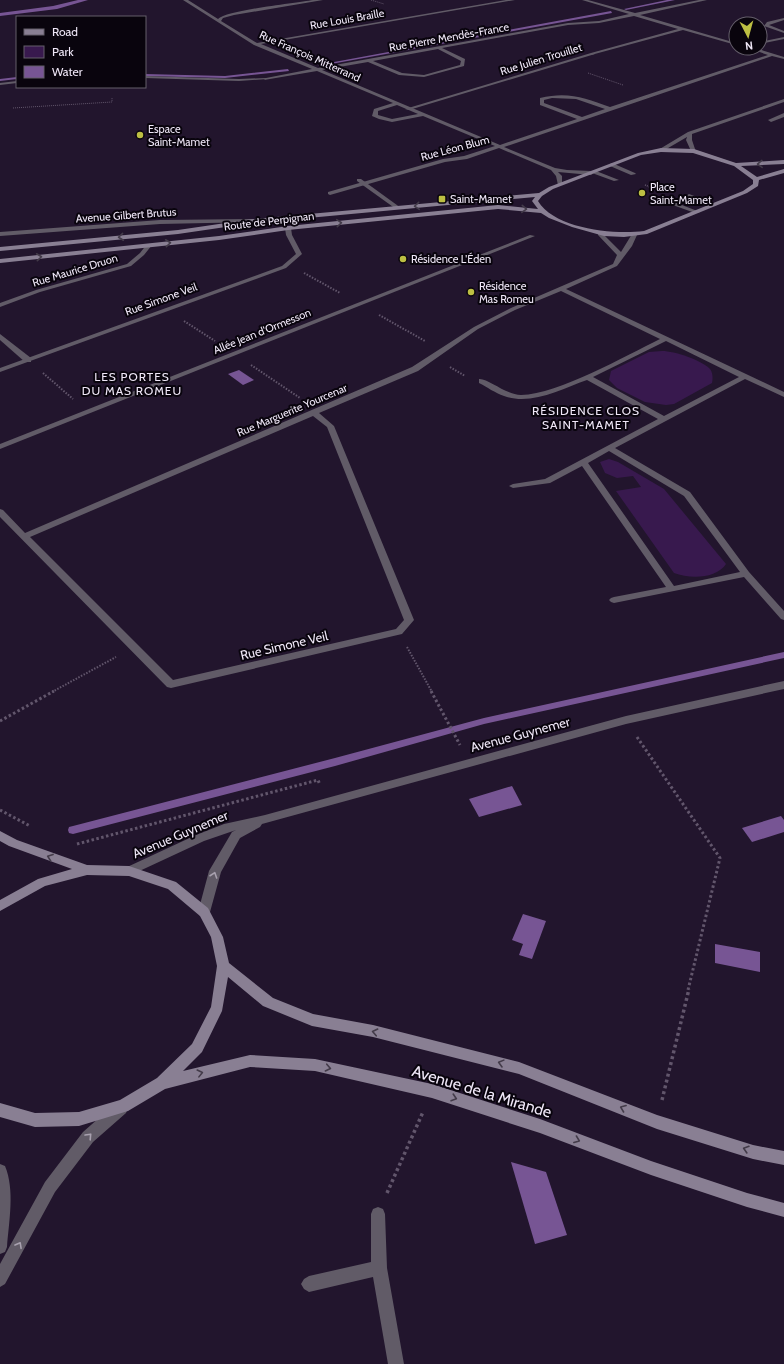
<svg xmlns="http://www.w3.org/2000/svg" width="784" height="1364" viewBox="0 0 784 1364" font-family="Cabin,sans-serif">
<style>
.green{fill:#38194e}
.water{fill:#775594}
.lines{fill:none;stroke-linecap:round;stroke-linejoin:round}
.stream{fill:#775594;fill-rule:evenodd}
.path-far4{stroke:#62566c;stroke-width:1;stroke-dasharray:1 1;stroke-linecap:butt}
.path-far3{stroke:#62566c;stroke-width:1.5;stroke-dasharray:1 1;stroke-linecap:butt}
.path-far2{stroke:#62566c;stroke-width:2;stroke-dasharray:1.5 1.5;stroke-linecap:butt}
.path-far1{stroke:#62566c;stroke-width:3;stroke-dasharray:2.5 2.5;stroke-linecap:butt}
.path{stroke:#62566c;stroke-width:3.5;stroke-dasharray:3 3;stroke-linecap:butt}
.service{fill:#615b67;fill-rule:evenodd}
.pedestrian{fill:#615b67;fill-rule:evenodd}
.minor{fill:#615b67;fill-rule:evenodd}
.tertiary{fill:#615b67;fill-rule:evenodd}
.secondary{fill:#897f93;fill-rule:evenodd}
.oneway{stroke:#433b49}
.oneway2{stroke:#a8a1af}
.poi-dot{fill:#bdbf43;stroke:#09040d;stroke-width:1.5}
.labels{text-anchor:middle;stroke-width:4;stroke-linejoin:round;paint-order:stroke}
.far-street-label{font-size:11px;fill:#efe7f7;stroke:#09040d}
.far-poi-label{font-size:11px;fill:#efe7f7;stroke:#09040d;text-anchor:start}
.far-neighbourhood-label{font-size:12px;letter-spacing:1px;fill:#efe7f7;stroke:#09040d}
.street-label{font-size:13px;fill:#efe7f7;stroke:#09040d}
.near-street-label{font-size:16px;fill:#efe7f7;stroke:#09040d}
</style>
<rect width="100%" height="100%" fill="#22152d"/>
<g class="green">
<path d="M662,351C675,351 700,360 709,368C713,372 713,378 712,383L674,404L666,405L645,402L617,388L609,380L611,371L649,352Z"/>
<path d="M609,459L618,462L664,489L726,564C716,579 690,579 674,573L616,491L641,487L633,476L617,478L605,473L600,462Z"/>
</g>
<g class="water">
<polygon points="78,0 88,0 57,9 0,16 0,13 53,6"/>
<polygon points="239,370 254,380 243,385 228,374"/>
<polygon points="512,786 522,805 479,817 469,799"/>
<polygon points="781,816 784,820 784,832 752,842 742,828"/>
<polygon points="523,914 546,921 532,959 519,955 523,944 512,940"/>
<polygon points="715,944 760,952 760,972 715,963"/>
<polygon points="511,1162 546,1172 567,1235 535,1244"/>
</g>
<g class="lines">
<g class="stream">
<polygon points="667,0 675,0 626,10 624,9"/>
<polygon points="611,11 612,13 320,66 318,65"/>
<polygon points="288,69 289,71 225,78 145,76 145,74 225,76"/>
<polygon points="17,77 17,79 0,81 0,79"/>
<polygon points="784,652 784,658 484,724 335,766 73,834 69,833 68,830 69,827 73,826 335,758 484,718"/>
</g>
<g class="path-far4">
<polyline points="371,0 384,4"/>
<polyline points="588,73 623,85"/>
<polyline points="13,108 112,102 112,98"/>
</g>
<polyline class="path-far3" points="645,185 659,191"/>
<g class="path-far2">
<polyline points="304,273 340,293"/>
<polyline points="379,315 425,341"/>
<polyline points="184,321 215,341"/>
<polyline points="251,365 300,398"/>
<polyline points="450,367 465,376"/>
<polyline points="43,373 73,399"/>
<polyline points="407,647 432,692"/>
<polyline points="52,692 116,657"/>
</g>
<g class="path-far1">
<polyline points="431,691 460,745"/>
<polyline points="0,721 54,691"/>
<polyline points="637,737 720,858 688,990"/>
<polyline points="0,810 30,826"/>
<polyline points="77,844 318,780 320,785"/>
</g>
<g class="path">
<polyline points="662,1100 689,989"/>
<polyline points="387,1193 423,1112"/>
</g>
<g class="service">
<polygon points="145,76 239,79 266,78 268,79 239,81 145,78"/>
<polygon points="17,81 17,83 0,85 0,83"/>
<polygon points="784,113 784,117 771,122 768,120"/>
<polygon points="612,163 635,173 636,174 631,175 610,166 610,164"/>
<polygon points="592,171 596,171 619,180 614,181 592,173"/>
<polygon points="357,179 361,179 401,208 396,209 357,181"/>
<polygon points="689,194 715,204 716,205 711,206 687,197 686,196"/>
<polygon points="670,202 674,202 700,212 695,213 670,204"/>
</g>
<g class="pedestrian">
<polygon points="591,53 595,54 409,110 405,109"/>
<polygon points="530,235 535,236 0,449 0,444"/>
<polygon points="0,334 31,358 31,362 25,362 0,340"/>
</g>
<g class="minor">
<path d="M183,0H188L218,19C227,10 297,3 313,0H323L234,15L223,18L221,21L257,43L506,0H515L261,44L318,68L568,23L599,21L629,14L582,0H588L635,13L699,0H707L640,15L736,43V45L683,30L591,55V53L678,29L634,16L599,23L568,25L442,48L465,59L464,66L424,77L399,75L368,62L322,70L500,145L577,119L540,105V98C568,91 585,98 610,107L768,55L748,48H755L784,57V59L772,56L504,147L555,168L567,170L591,171L594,173L591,175L558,172L562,176V185H558L556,176L551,170L499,148L467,159L445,162L330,195L328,194V192L443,159L464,156L495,146L423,116L392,122L379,119L372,116L374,109L393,103L317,71L264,80L266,78L312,69L254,45ZM438,49L461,61L460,65L424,75L402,73L373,61ZM552,98L576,99L605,109L582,117L544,103V100ZM397,105L418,114L392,119L378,115V111Z"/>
<polygon points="784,18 784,20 769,25 784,31 784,33 764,26 767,22"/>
<polygon points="784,37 784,39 760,44 760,42"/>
<polygon points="784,99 784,102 692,134 692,140 696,152 691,151 686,140 687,137 663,151 658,150 688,132"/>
<polygon points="253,219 256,221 255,222 160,224 0,236 0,232 160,220"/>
<polygon points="288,226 291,228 292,235 302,254 286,268 0,372 0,368 282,266 296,254 286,235 285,228"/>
<path d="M598,233H602L621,252L632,234L637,235L632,246L617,266L566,289L784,392V397L745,379L615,448L690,492L749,572L784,611V620L781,619L744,577L614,603L611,602L609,600L611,598L614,597L666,587L582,466L550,483L513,488L509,486L513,484L545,479L658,419L587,380C561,389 531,406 504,396C495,393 487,387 479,383V379C488,378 506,395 521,395C559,394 625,356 660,339L561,291L515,310L478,329L418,371L319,413L334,426L414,620L402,634L171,688L167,687L0,517V509L3,510L25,533L412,367L474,327L511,308L613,264L617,255L598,235ZM666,341L739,377L664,416L593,377ZM313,416L327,427L404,620L396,629L173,680L30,537ZM609,451L684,496L740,572L674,586L588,463Z"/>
<polygon points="147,244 152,245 144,255 131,266 40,292 0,307 0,303 36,290 127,264 140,253"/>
<polygon points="121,1101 126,1103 128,1108 126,1113 93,1142 55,1192 5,1284 0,1287 0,1264 45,1182 83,1132 116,1103"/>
<path d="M0,1164L5,1166C15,1190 9,1221 7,1247L5,1252L0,1254Z"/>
<polygon points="378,1207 383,1209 385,1214 387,1268 404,1364 388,1364 373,1277 309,1292 304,1289 301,1284 304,1279 309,1276 371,1262 371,1214 373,1209"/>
</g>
<polygon class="tertiary" points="784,681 784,689 626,724 262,824 260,827 240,838 221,872 210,912 208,916 204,917 200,916 198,912 209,871 232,832 236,830 204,841 133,874 129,876 125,874 123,871 125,868 196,835 224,824 265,815 626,716"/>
<g class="secondary">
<path d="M661,148L694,149L736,163L784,160V164L741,166L757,177L784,169V173L759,180L758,186L747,193L647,234L624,237L604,236L572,227L549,218L541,213L498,209L288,230L219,240L0,263V259L219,236L288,226L498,205L538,209L532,201L535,197L253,223L178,234L0,251V247L178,230L253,219L539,193L549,187L638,153ZM661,152L693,153L734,166L753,180V184L743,191L644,231C614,235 555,229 538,201L542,196L553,189L641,155Z"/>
<polygon points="0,831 17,840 87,865 129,866 176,882 208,908 223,937 229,963 273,998 313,1014 373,1025 519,1062 657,1115 753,1145 784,1151 784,1165 753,1159 657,1129 519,1074 373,1037 312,1026 263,1006 228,977 222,1011 202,1052 183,1071 250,1055 315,1059 432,1084 540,1119 651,1161 747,1193 784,1203 784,1217 747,1207 651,1175 540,1133 432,1098 315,1071 250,1067 165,1089 128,1111 79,1126 35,1127 0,1117 0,1103 35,1113 79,1112 120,1100 157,1078 192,1044 211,1007 217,966 211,937 200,916 168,889 129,876 87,875 45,886 0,911 0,900 38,879 72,869 9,846 0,841"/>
</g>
</g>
<defs><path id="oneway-chevron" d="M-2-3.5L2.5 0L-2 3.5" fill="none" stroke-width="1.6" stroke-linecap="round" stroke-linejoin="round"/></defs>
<g class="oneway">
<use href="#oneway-chevron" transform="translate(760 164) rotate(178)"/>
<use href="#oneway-chevron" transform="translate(417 206) rotate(175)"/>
<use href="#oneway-chevron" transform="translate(524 209) rotate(4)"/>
<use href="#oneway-chevron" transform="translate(339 223) rotate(-5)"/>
<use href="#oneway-chevron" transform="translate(121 237) rotate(174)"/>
<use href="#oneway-chevron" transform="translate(168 243) rotate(-6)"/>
<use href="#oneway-chevron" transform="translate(39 257) rotate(-6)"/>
<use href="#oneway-chevron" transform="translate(50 857) rotate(-160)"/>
<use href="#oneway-chevron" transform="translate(375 1032) rotate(-168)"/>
<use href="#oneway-chevron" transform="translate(501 1063) rotate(-165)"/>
<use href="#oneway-chevron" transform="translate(328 1068) rotate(12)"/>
<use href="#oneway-chevron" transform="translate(200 1073) rotate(-14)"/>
<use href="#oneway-chevron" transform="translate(454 1098) rotate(18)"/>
<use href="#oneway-chevron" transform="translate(623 1108) rotate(-159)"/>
<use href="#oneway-chevron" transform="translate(577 1140) rotate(21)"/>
<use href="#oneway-chevron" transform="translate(746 1149) rotate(-163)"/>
</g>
<g class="oneway2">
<use href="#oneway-chevron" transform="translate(214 875) rotate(-71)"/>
<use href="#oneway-chevron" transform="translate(89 1136) rotate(-47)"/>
<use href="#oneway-chevron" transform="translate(19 1245) rotate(-61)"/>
</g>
<g class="poi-dot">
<circle cx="140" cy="135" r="4"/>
<circle cx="642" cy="193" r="4"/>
<rect x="438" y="195" width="8" height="8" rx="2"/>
<circle cx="403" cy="259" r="4"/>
<circle cx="471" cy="292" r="4"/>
</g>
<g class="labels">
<g class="far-street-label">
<text transform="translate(347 19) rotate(-10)" y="4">Rue Louis Braille</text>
<text transform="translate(449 37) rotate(-10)" y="4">Rue Pierre Mendès-France</text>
<text transform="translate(310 56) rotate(24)" y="4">Rue François Mitterrand</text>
<text transform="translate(541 59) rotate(-17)" y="4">Rue Julien Trouillet</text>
<text transform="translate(455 148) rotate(-15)" y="4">Rue Léon Blum</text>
<text transform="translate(126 215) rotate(-4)" y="4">Avenue Gilbert Brutus</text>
<text transform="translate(269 221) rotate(-7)" y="4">Route de Perpignan</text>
<text transform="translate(75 270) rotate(-17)" y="4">Rue Maurice Druon</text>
<text transform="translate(161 299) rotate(-20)" y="4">Rue Simone Veil</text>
<text transform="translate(262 331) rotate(-22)" y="4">Allée Jean d'Ormesson</text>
<text transform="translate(292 410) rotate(-23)" y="4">Rue Marguerite Yourcenar</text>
</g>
<g class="far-poi-label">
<text x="148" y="133">Espace<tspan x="148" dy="13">Saint-Mamet</tspan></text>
<text x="650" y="191">Place<tspan x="650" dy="13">Saint-Mamet</tspan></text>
<text x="450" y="203">Saint-Mamet</text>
<text x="411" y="263">Résidence L'Éden</text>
<text x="479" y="290">Résidence<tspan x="479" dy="13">Mas Romeu</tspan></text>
</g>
<g class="far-neighbourhood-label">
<text x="132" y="381">LES PORTES<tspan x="132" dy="14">DU MAS ROMEU</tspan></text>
<text x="586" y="415">RÉSIDENCE CLOS<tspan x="586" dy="14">SAINT-MAMET</tspan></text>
</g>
<g class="street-label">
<text transform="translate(284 645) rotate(-13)" y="5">Rue Simone Veil</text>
<text transform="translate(520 734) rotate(-15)" y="5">Avenue Guynemer</text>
<text transform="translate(180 834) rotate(-23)" y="5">Avenue Guynemer</text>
</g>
<g class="near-street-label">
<text transform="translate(482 1091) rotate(17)" y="6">Avenue de la Mirande</text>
</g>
</g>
<rect x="16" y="16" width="130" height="72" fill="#09040d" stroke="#655f6b"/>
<rect x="24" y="29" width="20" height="6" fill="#897f93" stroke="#655f6b"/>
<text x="52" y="36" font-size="12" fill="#efe7f7">Road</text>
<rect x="24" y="46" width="20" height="12" fill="#38194e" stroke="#655f6b"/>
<text x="52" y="56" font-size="12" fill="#efe7f7">Park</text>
<rect x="24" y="66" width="20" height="12" fill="#775594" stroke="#655f6b"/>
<text x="52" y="76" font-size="12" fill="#efe7f7">Water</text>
<g transform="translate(748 36) rotate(174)"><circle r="19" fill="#09040d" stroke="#655f6b"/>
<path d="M0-3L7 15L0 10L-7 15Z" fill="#bdbf43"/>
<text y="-6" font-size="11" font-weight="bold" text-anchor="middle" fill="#efe7f7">N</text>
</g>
</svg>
